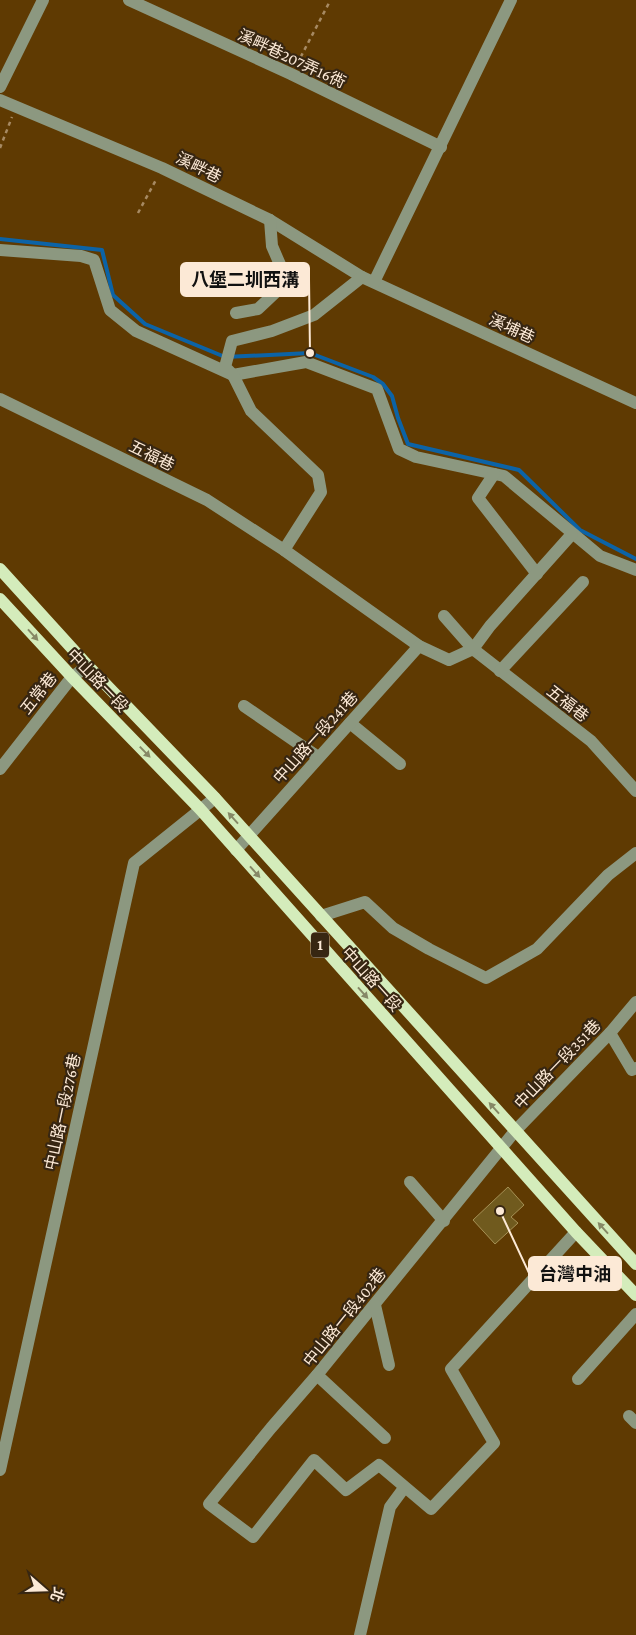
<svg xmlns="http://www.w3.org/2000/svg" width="636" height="1635" viewBox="0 0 636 1635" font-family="'Crimson Pro','Noto Sans TC',serif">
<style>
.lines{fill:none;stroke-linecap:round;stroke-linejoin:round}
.stream{stroke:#0c63a6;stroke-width:4}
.building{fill:#705a1e;stroke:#a69055}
.path{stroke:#a78a63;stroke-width:2.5;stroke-dasharray:4 4;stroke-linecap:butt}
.minor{stroke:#8c9880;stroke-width:12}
.major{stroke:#d4ecbb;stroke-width:12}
.oneway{fill:#868966}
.labels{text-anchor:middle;stroke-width:4.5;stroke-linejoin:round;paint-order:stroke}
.shield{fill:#372612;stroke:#c1ae9b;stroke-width:1}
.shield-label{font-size:15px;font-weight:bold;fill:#fce9d6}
.street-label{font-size:16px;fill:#fce9d6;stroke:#372612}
.leader{fill:none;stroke:#fce9d6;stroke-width:2}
.callout-dot{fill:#fce9d6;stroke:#372612;stroke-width:2}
.callout{fill:#fce9d6;stroke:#fce9d6;stroke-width:2}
.callout-label{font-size:18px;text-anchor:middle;font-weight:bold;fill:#111}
</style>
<rect width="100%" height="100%" fill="#5f3a02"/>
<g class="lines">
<polyline class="stream" points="0,239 102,250 113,295 145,324 225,357 310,353 373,377 383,384 392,396 398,418 408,444 519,470 580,530 636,559"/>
</g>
<polygon class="building" points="508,1187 524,1205 511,1217 518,1223 495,1244 473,1220"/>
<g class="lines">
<g class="path">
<polyline points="297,64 330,1"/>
<polyline points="0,148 12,117"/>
<polyline points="138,213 157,178"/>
</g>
<g class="minor">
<polyline points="129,0 291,74 441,147"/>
<polyline points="0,87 43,0"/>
<polyline points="0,100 162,168 270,220 362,277 636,403"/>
<polyline points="0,250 81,256 94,260 110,310 136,331 233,375 306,362 377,389 399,449 416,457 504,476 600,556 636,570"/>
<polyline points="374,282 511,0"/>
<polyline points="236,313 258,309 275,293 285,276 272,246 270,220"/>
<polyline points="0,399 207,500 284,550 419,646 449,660 473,649 591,741 636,791"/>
<polyline points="494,474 478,498 537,574"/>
<polyline points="284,550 321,492 318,475 251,411 233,375 225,367 232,341 272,331 314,315 362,277"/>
<polyline points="444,616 473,649 490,626 572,534"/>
<polyline points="500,671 583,582"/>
<polyline points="244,706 318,757"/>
<polyline points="350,723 400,764"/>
<polyline points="0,769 72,677 88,666"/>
<polyline points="236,850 419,646"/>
<polyline points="321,916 365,902 393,928 429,949 486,978 537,949 608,875 636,853"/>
<polyline points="610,1033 632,1070 636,1068"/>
<polyline points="410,1182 444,1221"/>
<polyline points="576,1232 451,1369 494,1443 431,1509 379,1465 346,1490 314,1460 253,1537 209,1504 271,1428 317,1375 515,1131 610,1033 636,1002"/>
<polyline points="375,1305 389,1365"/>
<polyline points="317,1375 385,1438"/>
<polyline points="578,1379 636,1314"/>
<polyline points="629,1416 636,1423"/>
<polyline points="0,1470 134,863 215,798"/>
<polyline points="360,1635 390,1507 404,1488"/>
</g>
<g class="major">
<polyline points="0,569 88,666 215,798 636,1264"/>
<polyline points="0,599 72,677 200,809 576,1232 636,1295"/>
</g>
</g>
<defs><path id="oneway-solid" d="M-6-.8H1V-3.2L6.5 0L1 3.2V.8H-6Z" transform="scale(1.25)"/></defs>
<g class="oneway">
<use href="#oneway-solid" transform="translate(33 635) rotate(48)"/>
<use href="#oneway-solid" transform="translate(145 752) rotate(46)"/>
<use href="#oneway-solid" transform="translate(233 818) rotate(-132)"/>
<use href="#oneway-solid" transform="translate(255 872) rotate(48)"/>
<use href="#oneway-solid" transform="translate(363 993) rotate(48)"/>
<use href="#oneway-solid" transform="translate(494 1108) rotate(-132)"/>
<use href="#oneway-solid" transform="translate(603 1228) rotate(-132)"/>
</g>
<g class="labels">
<rect class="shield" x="311" y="932.5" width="18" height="25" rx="4"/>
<g class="shield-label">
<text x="320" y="950">1</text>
</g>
<g class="street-label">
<text transform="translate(292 58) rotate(25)" y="6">溪畔巷207弄16衖</text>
<text transform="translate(199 167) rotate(26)" y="6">溪畔巷</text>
<text transform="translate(512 328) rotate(25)" y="6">溪埔巷</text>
<text transform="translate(152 455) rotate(26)" y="6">五福巷</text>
<text transform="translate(98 680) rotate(46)" y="6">中山路一段</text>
<text transform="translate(38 693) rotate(-52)" y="6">五常巷</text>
<text transform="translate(568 703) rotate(38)" y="6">五福巷</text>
<text transform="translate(315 737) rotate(-48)" y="6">中山路一段241巷</text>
<text transform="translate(372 979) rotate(48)" y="6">中山路一段</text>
<text transform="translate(557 1064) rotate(-46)" y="6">中山路一段351巷</text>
<text transform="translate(62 1112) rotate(-78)" y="6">中山路一段276巷</text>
<text transform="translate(344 1317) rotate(-51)" y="6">中山路一段402巷</text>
</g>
</g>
<path class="leader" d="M310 353L309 279M500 1211L529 1273"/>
<g class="callout-dot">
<circle cx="310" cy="353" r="5"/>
<circle cx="500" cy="1211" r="5"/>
</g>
<g class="callout">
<rect x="181" y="263" width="128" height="33" rx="5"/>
<rect x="529" y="1257" width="92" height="33" rx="5"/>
</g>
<g class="callout-label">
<text x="245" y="286">八堡二圳西溝</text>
<text x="575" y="1280">台灣中油</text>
</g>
<g transform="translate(45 1590) rotate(110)" stroke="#372612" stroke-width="4" paint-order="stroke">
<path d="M0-4L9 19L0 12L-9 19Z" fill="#fce9d6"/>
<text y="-8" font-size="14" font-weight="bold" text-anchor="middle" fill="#fce9d6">北</text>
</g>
</svg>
